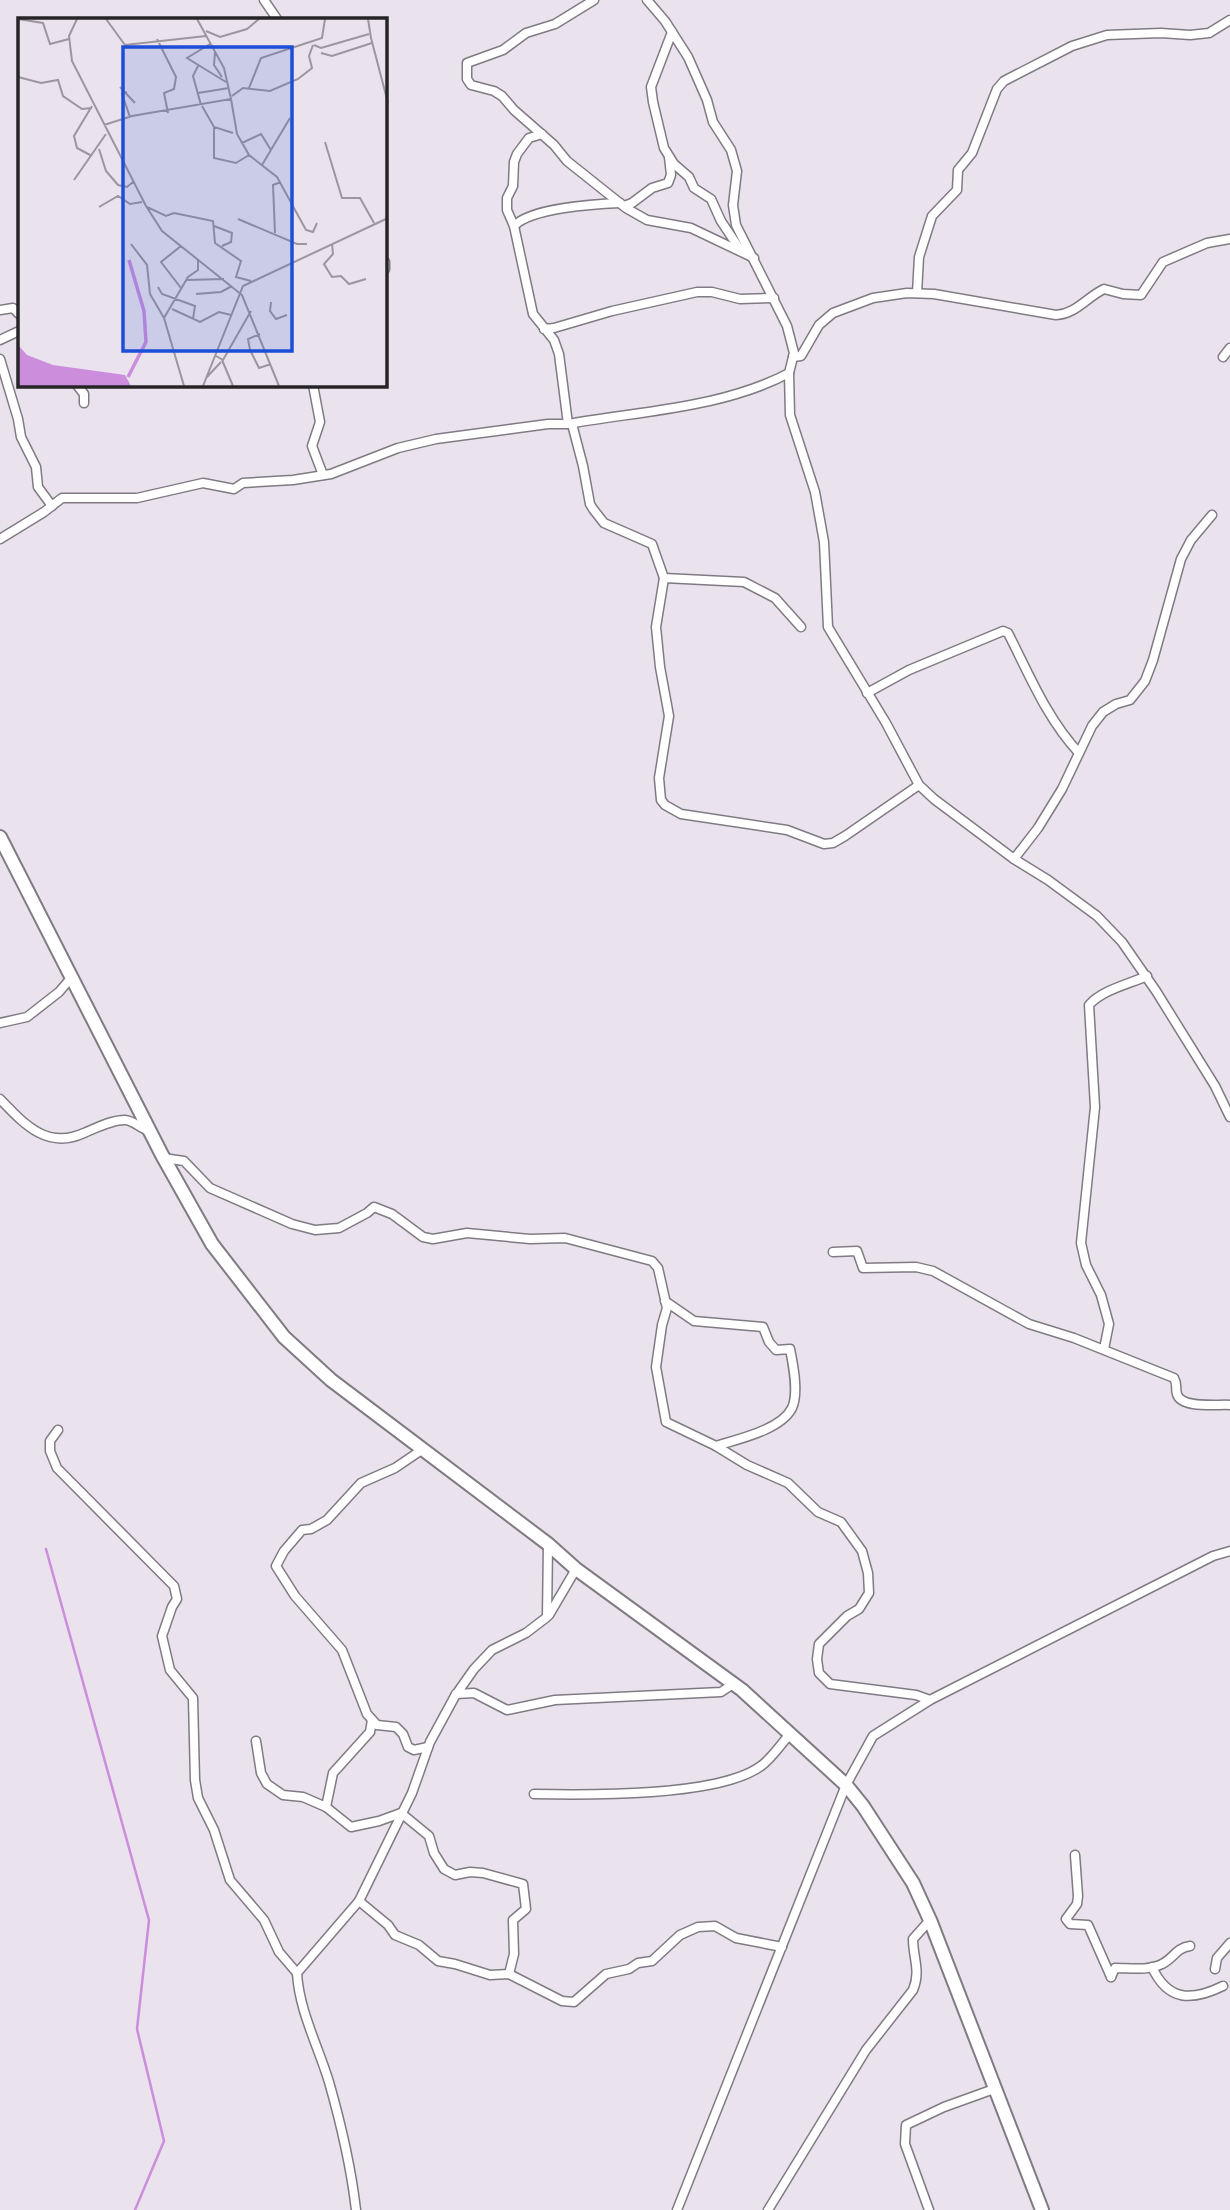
<svg xmlns="http://www.w3.org/2000/svg" width="1230" height="2210" viewBox="0 0 1230 2210" font-family="'Space Grotesk',sans-serif">
<style>
.lines{fill:none;stroke-linecap:round;stroke-linejoin:round}
.stream{stroke:#cb8ddc;stroke-width:2.5}
.street-casing{stroke:#817a83;stroke-width:11}
.secondary-casing{stroke:#817a83;stroke-width:16}
.street{stroke:#fff;stroke-width:8}
.secondary{stroke:#fff;stroke-width:12}
.inset-river{fill:none;stroke:#cb8ddc;stroke-width:3.5}
.inset-road{fill:none;stroke:#9c969e;stroke-width:2}
.view{fill:#1d4ed8;fill-opacity:0.15;stroke:#1d4ed8;stroke-width:3.5}
.inset-edge{fill:none;stroke:#272428;stroke-width:3.5}
</style>
<rect width="100%" height="100%" fill="#eae2ec"/>
<g class="lines">
<polyline class="stream" points="46,1549 149,1920 137,2029 164,2141 135,2210"/>
<defs>
<g id="street">
<polyline points="264,0 277,19"/>
<polyline points="594,0 555,24 526,33 503,50 467,63 467,79 471,85 494,91 502,96 514,110 554,145 567,161 626,208 647,220 691,228 754,258"/>
<polyline points="672,32 651,87 653,102 664,148 674,164 689,177 694,188 711,199 721,221 741,251"/>
<polyline points="542,134 529,138 517,154 514,162 513,186 507,198 507,210 514,226 533,314 554,340 559,354 568,424"/>
<polyline points="624,206 632,203 652,188 668,183 671,175 669,157"/>
<path d="M514,226C531,208 595,204 620,203"/>
<polyline points="385,262 385,269"/>
<polyline points="917,293 919,257 932,216 957,190 958,170 972,153 997,89 1004,81 1072,46 1107,35 1161,33 1190,35 1209,33 1230,20"/>
<polyline points="0,310 13,308 19,314"/>
<polyline points="544,329 554,328 612,311 697,292 712,292 740,299 774,298"/>
<polyline points="0,340 19,331"/>
<path d="M793,357L801,356L819,325L833,313L873,298L907,293L934,294L1056,315C1076,314 1087,297 1104,289L1123,294L1141,295L1163,262L1207,243L1230,239"/>
<polyline points="1223,357 1230,348"/>
<polyline points="0,359 18,419 21,437 36,467 38,487 52,506"/>
<polyline points="789,373 790,415 815,492 824,542 828,627 886,723 919,785 934,799 1014,859 1048,880 1097,916 1122,942 1156,991 1215,1086 1230,1117"/>
<polyline points="77,385 84,394 84,403"/>
<polyline points="313,385 320,422 312,446 323,475"/>
<polyline points="572,424 583,466 590,504 593,509 604,523 652,544 664,578 744,582 775,598 801,627"/>
<path d="M0,539L44,512L62,498H137L203,483L234,489L243,483L293,480L331,474L398,448L436,439L548,424H568C640,411 723,408 789,373L794,353L787,326L736,225L733,205L737,171L731,150L713,122L707,100L688,57L665,21L647,0"/>
<polyline points="664,578 656,627 660,667 669,716 659,778 661,800 665,805 681,814 787,830 824,844 833,843 845,836 919,785"/>
<path d="M867,693L909,670L1003,631L1008,633C1029,674 1047,719 1079,753"/>
<polyline points="1014,859 1038,828 1062,789 1092,726 1103,712 1116,704 1130,700 1145,681 1153,660 1181,559 1191,540 1212,515"/>
<polyline points="0,1023 27,1017 59,992 71,978"/>
<path d="M0,1099C24,1124 47,1150 84,1133C96,1128 111,1120 125,1120C133,1120 141,1129 149,1131"/>
<polyline points="163,1158 184,1161 210,1188 292,1224 315,1230 339,1228 367,1213 374,1207 392,1214 423,1237 433,1239 467,1233 530,1239 565,1238 652,1261 658,1268 667,1308 662,1325 656,1367 666,1422 716,1446 747,1465 788,1483 818,1512 841,1522 862,1551 868,1573 869,1593 859,1609 847,1616 819,1644 817,1659 819,1673 830,1684 916,1695 930,1700"/>
<path d="M833,1252L857,1251L863,1268L916,1267L933,1271L1029,1324L1074,1338L1174,1378C1178,1385 1175,1388 1177,1394C1181,1409 1218,1404 1230,1405"/>
<path d="M665,1301L694,1321L763,1327L769,1342L776,1350L790,1349C793,1364 799,1393 792,1408C781,1430 738,1439 716,1446"/>
<path d="M1104,1349L1109,1324L1101,1295L1086,1265L1081,1243L1095,1107L1089,1005C1102,990 1129,984 1147,976"/>
<polyline points="58,1430 50,1441 50,1451 57,1468 174,1586 177,1599 172,1607 162,1636 170,1670 193,1698 195,1780 198,1798 214,1830 230,1880 264,1920 279,1952 297,1973"/>
<polyline points="423,1449 395,1468 361,1483 327,1520 311,1529 302,1530 284,1551 276,1566 295,1596 342,1650 367,1714 377,1725 396,1727 403,1734 408,1747 414,1750 428,1747"/>
<polyline points="549,1615 576,1569"/>
<polyline points="456,1694 474,1693 507,1710 555,1700 721,1692 733,1684"/>
<polyline points="256,1741 261,1773 267,1784 283,1795 303,1797 326,1807 351,1827 379,1821 401,1813 429,1836 434,1853 444,1869 455,1875 470,1872 483,1873 523,1884 526,1909 513,1920 514,1954 509,1974"/>
<path d="M534,1794C587,1795 719,1797 761,1766C772,1758 781,1744 790,1734"/>
<polyline points="326,1807 333,1773 370,1732 372,1720"/>
<polyline points="1075,1855 1078,1896 1077,1904 1066,1919 1070,1924 1088,1925 1111,1977"/>
<polyline points="359,1901 388,1925 395,1935 419,1945 438,1961 455,1964 490,1975 509,1974 562,2001 574,2002 606,1974 629,1969 638,1963 652,1961 680,1935 698,1927 715,1926 736,1938 782,1947"/>
<path d="M1152,1967C1168,2002 1192,2001 1223,1986"/>
<polyline points="1215,1969 1217,1958 1230,1943"/>
<path d="M1111,1977L1115,1968C1130,1968 1148,1971 1162,1964C1173,1959 1176,1948 1190,1946"/>
<path d="M356,2210C351,2167 341,2124 329,2082C318,2046 299,2010 297,1973L359,1901L412,1793L430,1742L455,1696L474,1669L492,1650L526,1633L547,1617L548,1544"/>
<polyline points="677,2210 846,1785 873,1736 930,1700 1213,1556 1230,1551"/>
<path d="M768,2210L866,2050L913,1990C921,1971 913,1958 913,1939L930,1920"/>
<polyline points="929,2210 905,2144 906,2125 944,2107 994,2089"/>
</g>
<polyline id="secondary" points="0,837 162,1155 212,1244 284,1337 331,1380 548,1544 576,1569 742,1690 846,1785 863,1806 913,1883 930,1920 1042,2210"/>
</defs>
<use href="#street" class="street-casing"/>
<use href="#secondary" class="secondary-casing"/>
<use href="#street" class="street"/>
<use href="#secondary" class="secondary"/>
</g>
<g transform="translate(18 18)">
<rect width="369" height="369" fill="#eae2ec"/>
<path d="M0,327L9,337L35,347L107,357L113,368H0Z" fill="#cb8ddc"/>
<path class="inset-river" d="M110,359L128,324L126,293L111,242"/>
<path class="inset-road" d="M0,1L25,5L32,26L51,21M59,1L51,18L54,43L128,188L144,213L224,277L261,368M88,1L107,27L188,18M350,1L353,20L350,1M188,13L202,19L229,11L241,1M353,20L370,85M139,21L158,59L156,71L146,75L150,95M192,26L169,40L208,64M296,27L303,30L351,16M197,34L196,47L204,59M303,35L314,38L354,25M180,48L175,58L183,87M0,59L23,65L40,62L45,78L64,91L74,90M102,69L117,85M231,70L243,40L304,20L307,1M109,74L104,76L112,99M180,75L211,70M214,78L225,70L252,73L280,61L294,50L291,38L295,27M213,81L219,116L231,137L259,159L288,212L295,214L299,205M184,88L196,109L215,115M86,107L114,98L213,81L206,50L179,1M196,109V140L218,145L231,137M307,124L324,180H342L356,205M224,125L243,116L253,132M81,131L88,153L100,167L109,169L115,164M74,138L59,130L56,118L74,88M244,147L272,100M56,162L88,116M81,189L100,178L112,186L124,184M129,189L148,198L156,195L195,203L197,225L223,243L218,259L233,263M220,201L279,226H289M196,208L214,215L213,224L204,228M257,215L255,167L263,164M113,226L129,247L132,276L146,300M314,226L315,236L306,246L314,259L323,258L331,266L348,261M163,228L143,244L163,270M168,262L206,261M140,269L144,276L177,288L175,301M178,276L203,274L214,268M253,284L252,293L258,301L269,297M154,291L182,304L201,294L213,297M242,316L230,321L232,332L241,350L253,346M198,338L205,342L233,293M204,342L215,368M188,360L203,344M166,368L146,300L170,259L180,252V241M185,368L225,268L370,200"/>
<path class="view" d="M105,29H274V333H105Z"/>
<rect width="369" height="369" class="inset-edge"/>
</g>
</svg>
